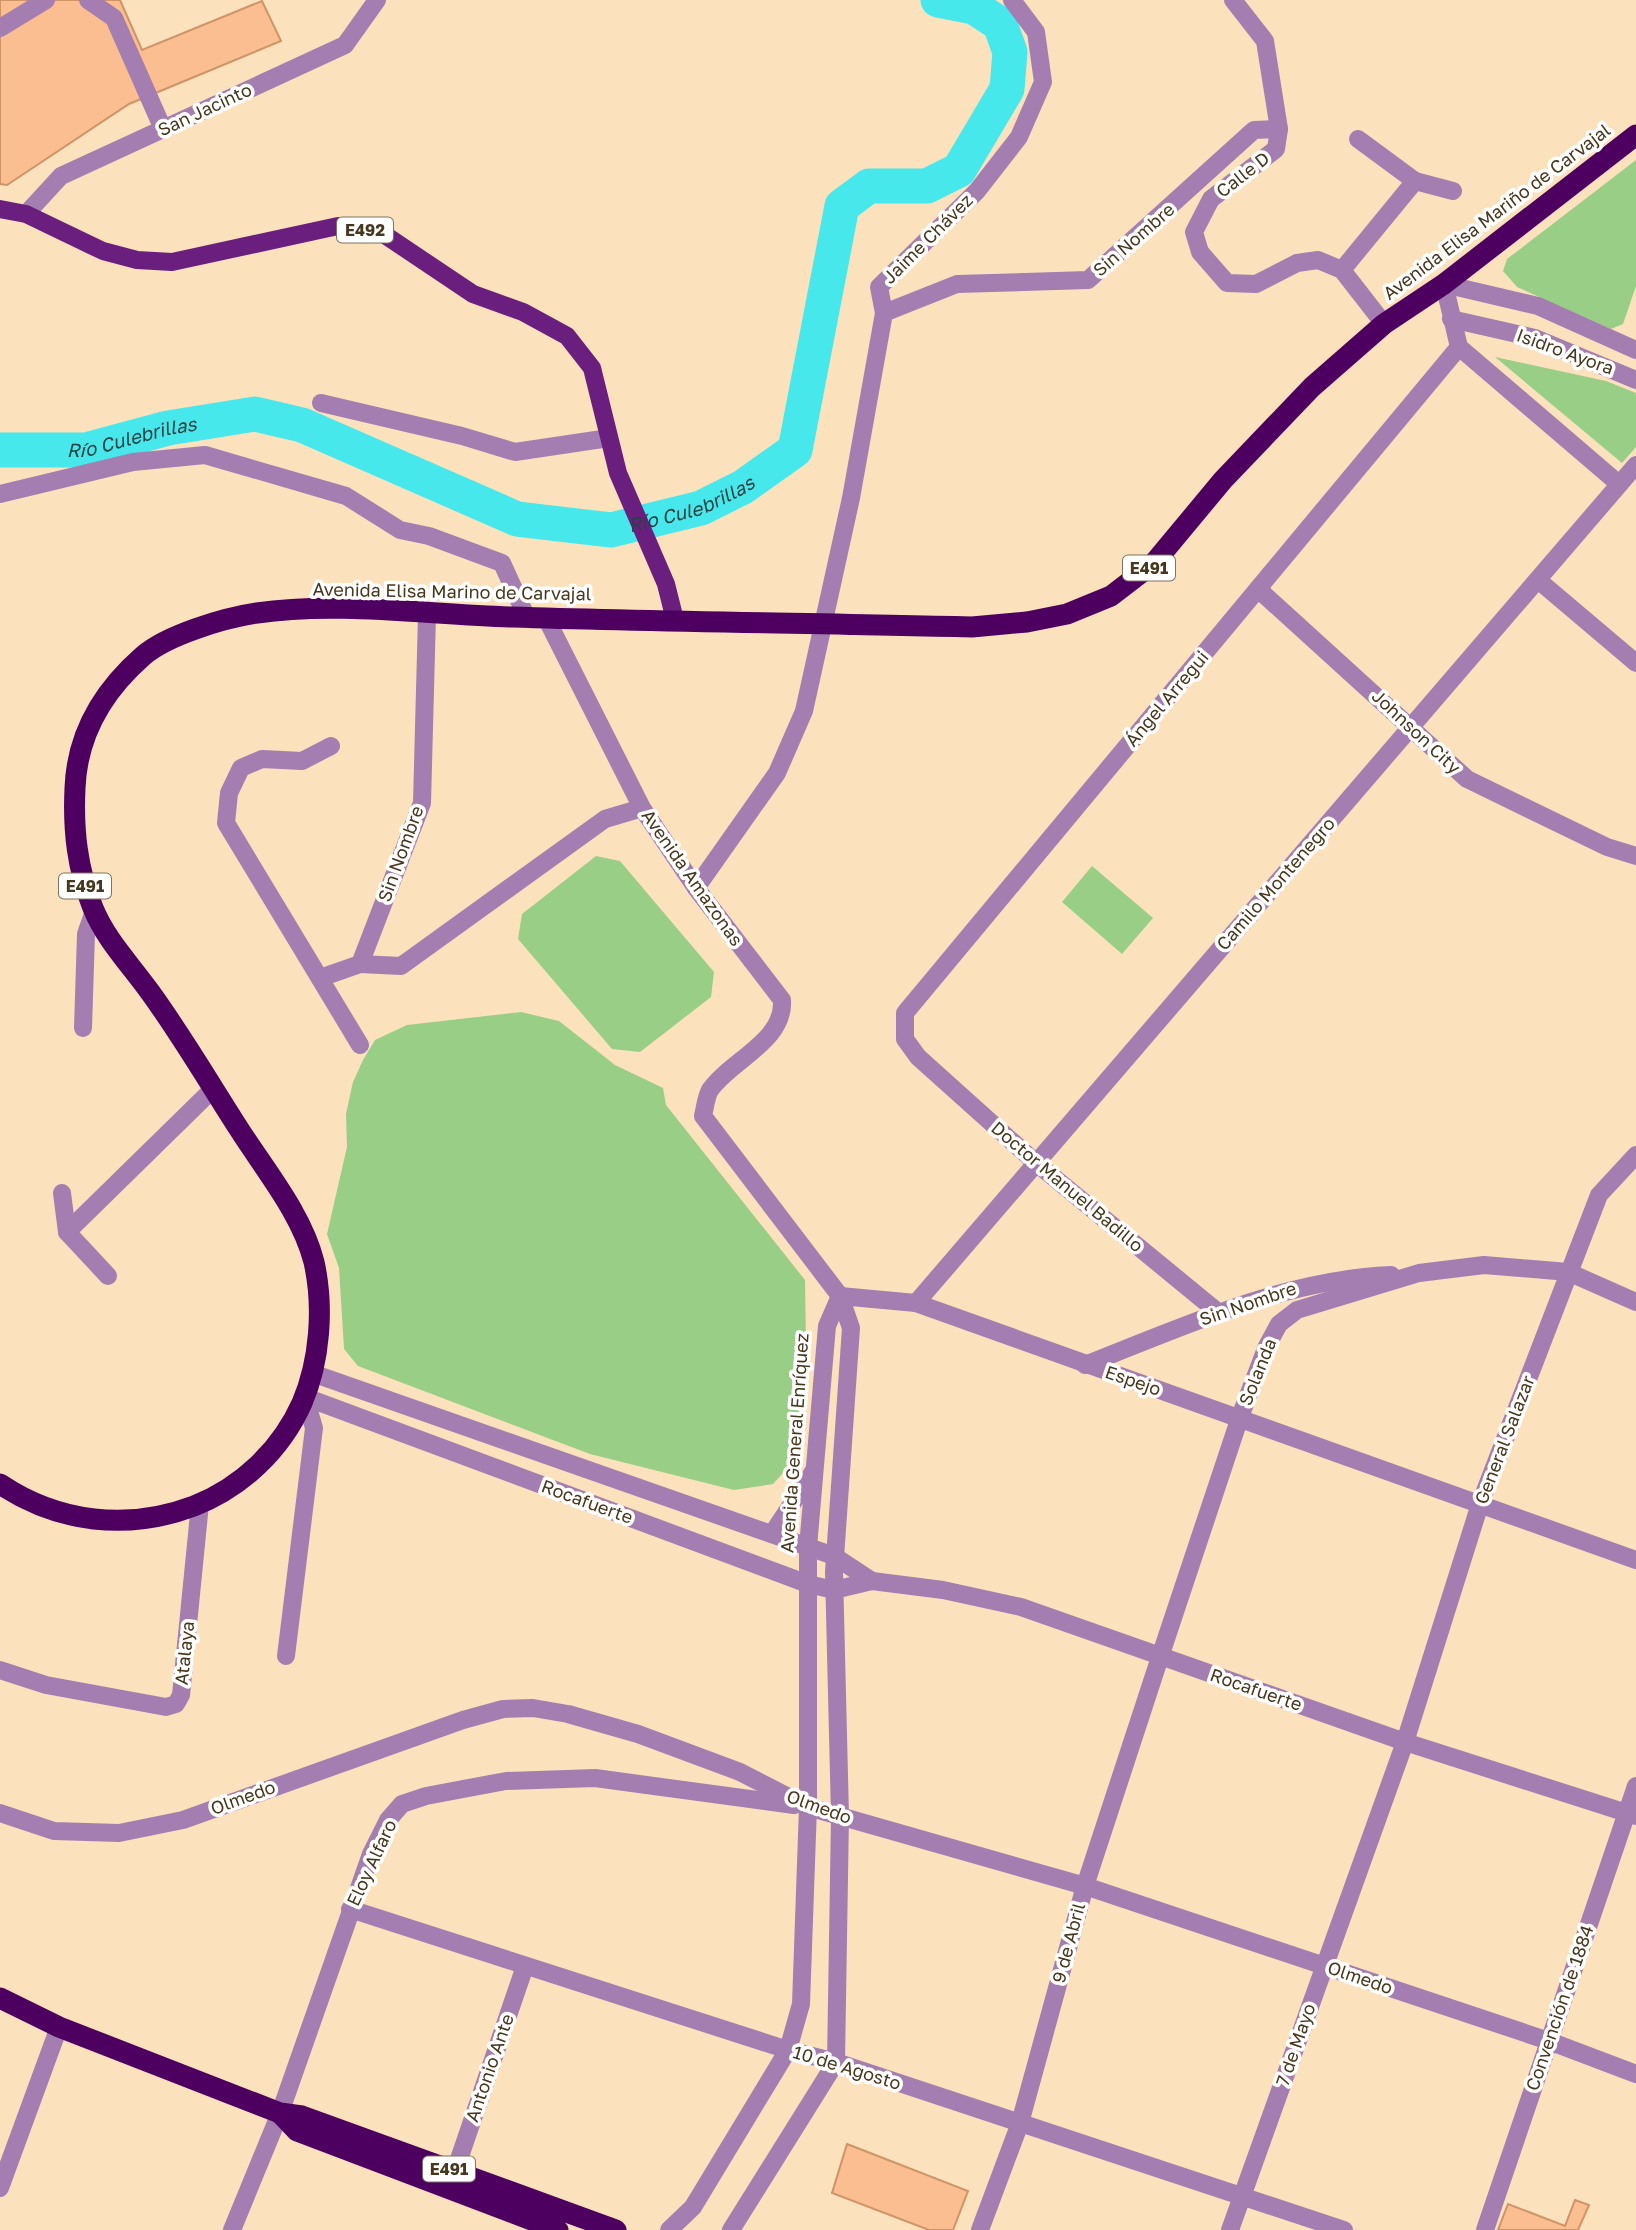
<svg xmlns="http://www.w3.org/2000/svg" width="1636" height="2230" viewBox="0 0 1636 2230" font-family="'Golos Text',sans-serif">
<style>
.green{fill:#99ce86}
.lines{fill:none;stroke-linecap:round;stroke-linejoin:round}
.river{stroke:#47e8ec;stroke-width:35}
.building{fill:#fbbe90;stroke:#ce9467;stroke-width:2}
.minor{stroke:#a47eb0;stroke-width:18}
.major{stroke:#6a1e7e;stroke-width:18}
.highway{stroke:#4d0060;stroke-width:21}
.labels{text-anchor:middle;stroke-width:7;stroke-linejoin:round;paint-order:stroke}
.shield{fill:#fff;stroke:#7e7361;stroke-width:2}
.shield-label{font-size:16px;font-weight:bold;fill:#47371d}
.street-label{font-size:18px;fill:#47371d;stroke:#fff}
.water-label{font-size:19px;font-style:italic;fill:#284142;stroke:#fff}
</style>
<rect width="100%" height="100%" fill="#fbe2bd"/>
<g class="green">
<polygon points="1636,160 1636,286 1623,324 1611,329 1517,287 1503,271 1507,259"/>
<polygon points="1495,357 1606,381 1636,393 1636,447 1622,463"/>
<polygon points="596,856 620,861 714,972 711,997 640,1052 612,1049 518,939 522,914"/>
<polygon points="1092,866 1153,918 1122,954 1062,902"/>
<polygon points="521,1012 559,1021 615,1065 663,1088 666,1105 805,1280 806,1343 795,1460 773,1484 734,1490 590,1454 358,1366 344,1349 339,1268 327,1234 347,1147 346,1114 353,1082 363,1060 375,1040 407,1025"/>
</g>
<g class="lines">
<path class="river" id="s1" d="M0,450H86L168,428L255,414L302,425L517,519L611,530L701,508L743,487L795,450L842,206L869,186H927L959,170L1007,89L1010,52L1000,24L974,7L938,0"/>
</g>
<g class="building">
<polygon points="0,0 120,0 142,50 262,1 281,41 129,104 7,185 0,184"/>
<polygon points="847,2144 968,2191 953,2230 929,2230 832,2193"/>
<polygon points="1575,2200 1589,2205 1578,2230 1498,2230 1508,2204 1565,2226"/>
</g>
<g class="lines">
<g class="minor">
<polyline points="88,0 114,18 163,129"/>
<polyline points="1233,0 1265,41 1279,129 1276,149 1211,199 1194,232 1200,252 1227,283 1256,284 1297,263 1318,260 1342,270 1384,324"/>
<polyline points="0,28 46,0"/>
<polyline points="1358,139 1415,181"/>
<polyline points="26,214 61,176 345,45 377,0"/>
<polyline points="1342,270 1415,181 1453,191"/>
<polyline points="884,313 957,284 1088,280 1254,130 1279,129"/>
<polyline points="1451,319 1535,338 1636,380"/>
<polyline points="321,403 462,436 515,452 609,438"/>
<polyline points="1619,484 1459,347 1444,284 1538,306 1636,350"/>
<polyline points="0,494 133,462 205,455 346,496 400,530 429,536 502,563 527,618"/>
<polyline points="1538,580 1636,663"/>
<polyline points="1258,589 1467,779 1607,847 1636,856"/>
<path d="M546,618L642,808L696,888L782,1000C785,1041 731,1060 710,1090C706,1097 705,1108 703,1116L840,1296L851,1328L834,1572L840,1816L836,2062L731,2230"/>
<polyline points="331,746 302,761 262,759 241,768 229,793 226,823 360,1045"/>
<polyline points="696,888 777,773 804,711 851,498 884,313 879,287 977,191 1019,137 1043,82 1036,32 1012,0"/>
<polyline points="360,964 401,966 605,819 642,808"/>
<polyline points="320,978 360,964 422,803 427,615"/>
<polyline points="83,1028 86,934 94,911"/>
<polyline points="62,1193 67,1232 108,1276"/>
<polyline points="67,1232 213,1089"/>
<polyline points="840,1296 916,1303 1636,1560"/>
<polyline points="916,1303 1636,465"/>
<polyline points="1219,1313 1035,1162 918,1057 905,1039 905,1013 1459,347"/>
<path d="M1085,1365C1185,1326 1282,1280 1391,1275"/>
<polyline points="305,1397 808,1584 834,1590 872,1581 834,1556 312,1373"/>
<polyline points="772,1534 813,1472"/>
<polyline points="872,1581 943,1590 1021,1607 1405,1742 1636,1816"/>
<polyline points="286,1656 314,1428 305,1397"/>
<polyline points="0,1670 46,1685 166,1707 176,1704 181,1695 200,1504"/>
<polyline points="0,1813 54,1831 119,1833 183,1820 463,1720 503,1709 533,1708 568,1714 638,1734 740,1772 808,1807 1085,1886 1549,2041 1636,2074"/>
<polyline points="350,1909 788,2050 836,2062 1344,2230"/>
<polyline points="455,2171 525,1966"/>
<polyline points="0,2188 59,2027"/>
<polyline points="232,2230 280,2113 371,1854 388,1820 402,1804 426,1796 506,1781 595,1778 794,1805"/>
<polyline points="669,2230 693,2207 788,2050 801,2004 808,1807 808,1547 827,1326 840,1296"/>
<polyline points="980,2230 1020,2123 1085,1886 1160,1657 1240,1417 1267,1346 1279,1324 1297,1310 1419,1273 1484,1265 1568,1272 1636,1302"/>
<polyline points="1230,2230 1405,1742 1480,1504 1599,1195 1636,1155"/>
<polyline points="1485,2230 1636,1786"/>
</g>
<polyline class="major" points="0,209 26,214 103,251 137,260 172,262 338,226 382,233 473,294 523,312 567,336 592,368 618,473 666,584 675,620"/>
<g class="highway">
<path d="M0,1484C58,1523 128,1531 194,1506C242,1487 281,1450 302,1403C320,1361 324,1307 314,1262C302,1214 265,1170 239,1129C210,1084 182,1036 150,992C130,964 106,940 93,908C77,868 73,830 75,788C77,735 103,691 143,656C167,635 224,618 257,613C338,601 430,615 512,617C665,622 818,623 972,627L1027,622L1067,614L1111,596L1154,563L1223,480L1312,387L1384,324L1444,284L1636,135"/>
<polyline points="0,1998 59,2027 280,2113 302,2116 616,2230"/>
<polyline points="280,2113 297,2131 558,2230"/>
</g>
</g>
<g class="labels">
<g class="shield">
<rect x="337" y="217.5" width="56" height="25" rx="5"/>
<rect x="1123" y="555.5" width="52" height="25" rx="5"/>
<rect x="59" y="873.5" width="52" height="25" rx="5"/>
<rect x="423" y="2156.5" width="52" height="25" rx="5"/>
</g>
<g class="shield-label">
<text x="365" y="236">E492</text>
<text x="1149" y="574">E491</text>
<text x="85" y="892">E491</text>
<text x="449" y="2175">E491</text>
</g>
<g class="street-label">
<text transform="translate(205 110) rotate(-25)" y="6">San Jacinto</text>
<text transform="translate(1243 175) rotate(-38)" y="6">Calle D</text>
<text transform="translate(1497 212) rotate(-37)" y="6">Avenida Elisa Mariño de Carvajal</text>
<text transform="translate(928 239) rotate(-45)" y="6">Jaime Chávez</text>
<text transform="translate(1134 240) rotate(-41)" y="6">Sin Nombre</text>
<text transform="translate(1565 352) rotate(20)" y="6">Isidro Ayora</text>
<text transform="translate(452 592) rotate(1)" y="6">Avenida Elisa Marino de Carvajal</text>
<text transform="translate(1167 699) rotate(-50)" y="6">Ángel Arregui</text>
<text transform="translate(1416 732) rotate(43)" y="6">Johnson City</text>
<text transform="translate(401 854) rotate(-70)" y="6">Sin Nombre</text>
<text transform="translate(692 878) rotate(55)" y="6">Avenida Amazonas</text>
<text transform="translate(1276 884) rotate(-49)" y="6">Camilo Montenegro</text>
<text transform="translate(1067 1187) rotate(40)" y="6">Doctor Manuel Badillo</text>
<text transform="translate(1248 1304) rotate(-19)" y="6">Sin Nombre</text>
<text transform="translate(1258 1372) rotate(-68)" y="6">Solanda</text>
<text transform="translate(1133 1381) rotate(19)" y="6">Espejo</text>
<text transform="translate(1505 1440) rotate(-69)" y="6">General Salazar</text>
<text transform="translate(795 1443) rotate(-86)" y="6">Avenida General Enríquez</text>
<text transform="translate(587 1502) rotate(20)" y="6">Rocafuerte</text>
<text transform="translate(185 1653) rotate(-84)" y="6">Atalaya</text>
<text transform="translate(1256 1690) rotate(19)" y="6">Rocafuerte</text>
<text transform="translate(243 1798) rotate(-20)" y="6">Olmedo</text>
<text transform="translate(819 1807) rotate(20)" y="6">Olmedo</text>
<text transform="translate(372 1863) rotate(-65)" y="6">Eloy Alfaro</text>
<text transform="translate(1069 1943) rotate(-75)" y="6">9 de Abril</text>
<text transform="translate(1360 1978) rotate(19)" y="6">Olmedo</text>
<text transform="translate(1560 2008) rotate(-71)" y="6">Convención de 1884</text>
<text transform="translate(1296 2045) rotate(-71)" y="6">7 de Mayo</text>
<text transform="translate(490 2068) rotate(-71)" y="6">Antonio Ante</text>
<text transform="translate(847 2068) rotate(17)" y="6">10 de Agosto</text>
</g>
<g class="water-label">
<text dy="7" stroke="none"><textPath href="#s1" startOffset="133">Río Culebrillas</textPath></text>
<text dy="7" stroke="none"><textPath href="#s1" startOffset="721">Río Culebrillas</textPath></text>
</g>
</g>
</svg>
